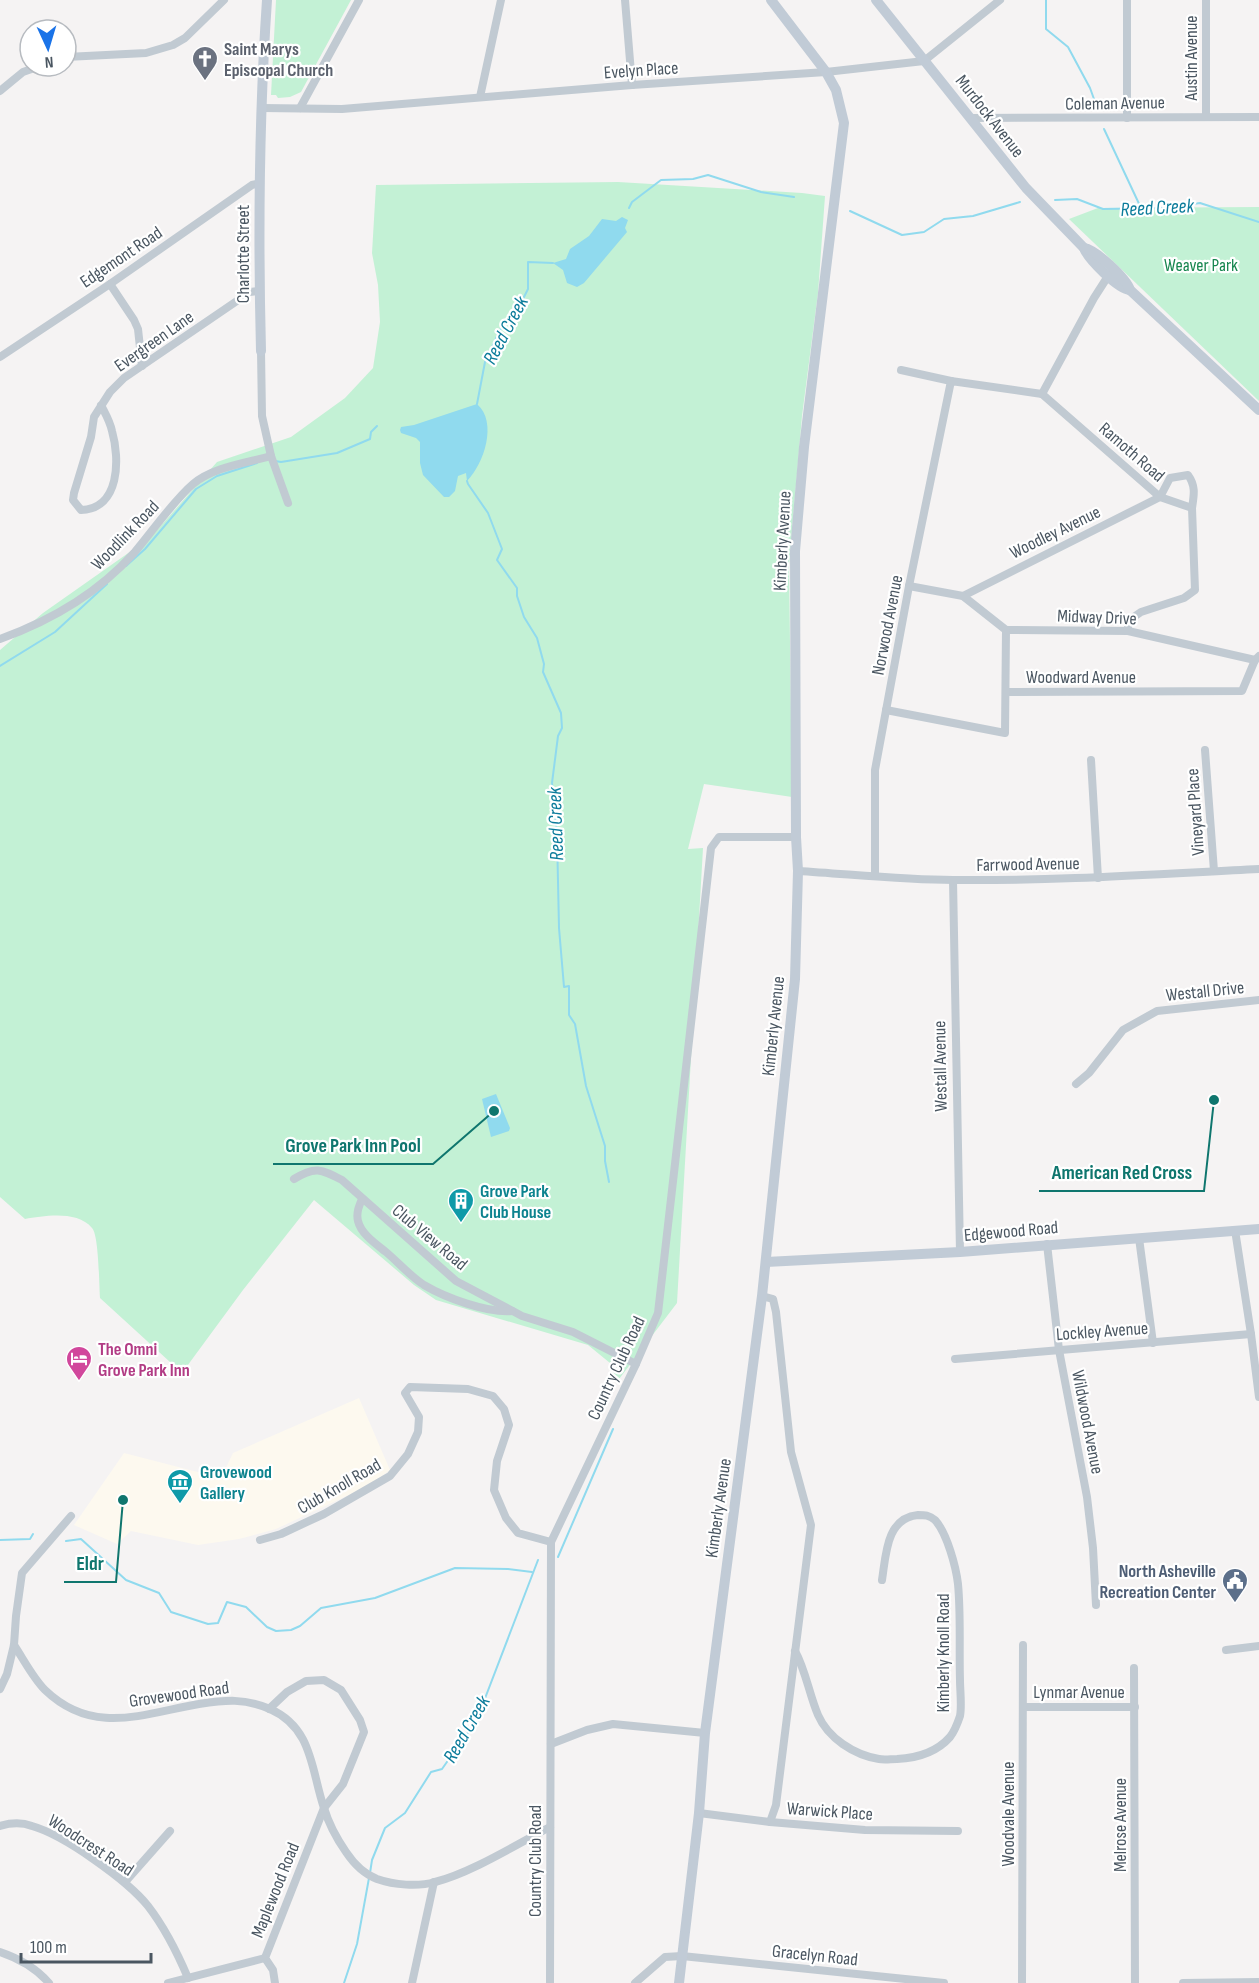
<svg xmlns="http://www.w3.org/2000/svg" width="1259" height="1983" viewBox="0 0 1259 1983" font-family="'Sofia Sans Condensed',sans-serif">
<style>
.commercial{fill:#fdf9ef}
.green{fill:#c3f1d5}
.water{fill:#90daee}
.lines{fill:none;stroke-linecap:round;stroke-linejoin:round}
.stream{stroke:#90daee;stroke-width:2}
.street{stroke:#c1cad2;stroke-width:8}
.secondary{stroke:#c1cbd6;stroke-width:10}
.labels{text-anchor:middle;stroke-width:4.5;stroke-linejoin:round;paint-order:stroke}
.worship-label{font-size:18px;font-weight:bold;fill:#5b616d;stroke:#fff;text-anchor:start}
.street-label{font-size:18px;fill:#4a5661;stroke:#fff}
.park-label{font-size:18px;fill:#17864f;stroke:#fff}
.culture-label{font-size:18px;font-weight:bold;fill:#0d838f;stroke:#fff;text-anchor:start}
.hotel-label{font-size:18px;font-weight:bold;fill:#b23c85;stroke:#fff;text-anchor:start}
.service-label{font-size:18px;font-weight:bold;fill:#4e5e75;stroke:#fff;text-anchor:end}
.water-label{font-size:20px;font-style:italic;fill:#0c7c9b;stroke:#fff}
.leader{fill:none;stroke:#0f766e;stroke-width:2}
.callout-dot{fill:#0f766e;stroke:#fff;stroke-width:2}
.callout-label{font-size:20px;text-anchor:middle;font-weight:bold;fill:#0f766e;stroke:#fff;stroke-width:4.5;stroke-linejoin:round;paint-order:stroke}
</style>
<rect width="100%" height="100%" fill="#f5f3f3"/>
<polygon class="commercial" points="359,1398 390,1470 368,1486 276,1529 239,1539 198,1545 131,1531 117,1544 74,1525 124,1453 221,1478 233,1453"/>
<g class="green">
<polygon points="276,0 351,0 301,92 290,97 278,98 276,95 271,95"/>
<path d="M618,182L802,193L825,196L818,293L802,416L789,565L792,797L704,784L688,849L703,848L677,1303L616,1383L610,1363L588,1345L436,1300L414,1285L314,1200L243,1290L182,1373L100,1298C99,1285 99,1235 92,1228C77,1210 44,1216 25,1219L0,1197V650L43,613L151,537L217,462L291,437L345,398L373,368L380,322L378,285L372,253L376,185Z"/>
<polygon points="1259,207 1259,401 1069,219 1098,208"/>
</g>
<g class="water">
<polygon points="622,217 628,220 625,228 627,232 584,283 577,287 567,283 563,270 553,263 566,259 570,249 589,236 602,219 616,221"/>
<path d="M477,404C498,422 484,464 467,481L466,473L458,476L455,491L449,497H444L423,475L420,463V442L416,438L401,433L400,430L401,427L414,425Z"/>
<polygon points="496,1094 510,1128 509,1131 491,1137 482,1099"/>
</g>
<g class="lines">
<g class="stream">
<polyline points="1046,0 1046,29 1068,47 1090,88 1098,110"/>
<polyline points="1104,129 1141,208"/>
<polyline points="1055,200 1077,199 1103,209 1165,208 1200,203 1259,222"/>
<polyline points="629,208 632,202 661,180 693,179 708,175 761,192 794,197"/>
<polyline points="850,211 902,235 924,232 944,219 973,216 1020,202"/>
<polyline points="477,404 485,362 500,330 516,313 528,289 528,262 553,263"/>
<polyline points="275,461 281,462 337,453 370,439 371,432 377,426"/>
<polyline points="467,481 468,484 488,513 502,549 497,560 517,588 517,596 524,617 537,638 544,664 543,672 561,713 562,728 558,736 552,783 557,835 559,928 564,987 569,986 569,1015 575,1024 586,1086 605,1146 605,1161 609,1182"/>
<polyline points="126,566 145,549 196,489 217,476 257,463"/>
<polyline points="0,666 55,632 107,584"/>
<polyline points="0,1540 30,1539 33,1534"/>
<polyline points="66,1541 81,1539 126,1580 159,1593 171,1612 208,1624 218,1623 227,1602 246,1607 267,1627 276,1631 291,1630 300,1626 321,1608 375,1598 455,1568 508,1569 532,1572"/>
<polyline points="558,1557 613,1429"/>
<polyline points="370,1873 372,1860 385,1828 405,1813 431,1772 442,1769 449,1759 450,1749 464,1739 479,1714 538,1560"/>
<polyline points="344,1983 357,1944 369,1878"/>
</g>
<g class="street">
<polyline points="625,0 632,85"/>
<polyline points="1127,0 1127,118"/>
<polyline points="1206,0 1206,117"/>
<polyline points="66,57 146,53 173,45 185,38 224,0"/>
<polyline points="0,91 23,72 40,66"/>
<polyline points="480,97 501,0"/>
<polyline points="262,108 342,109 632,85 826,72 924,61 1000,0"/>
<polyline points="300,108 359,0"/>
<polyline points="971,118 1259,117"/>
<polyline points="110,284 134,320 138,329 142,366"/>
<polyline points="261,351 262,416 271,456 288,503"/>
<polyline points="0,357 110,284 252,185 260,183"/>
<polyline points="901,370 951,381"/>
<polyline points="1042,394 1160,497 1192,508 1195,590 1184,598 1141,612 1128,621 1128,631"/>
<path d="M101,405C105,413 110,421 112,431C120,459 120,509 81,510L73,500L74,493L91,437L94,417L110,392L124,378L250,292L259,291"/>
<path d="M963,596L1160,497L1170,478L1188,475C1196,486 1194,495 1192,508"/>
<polyline points="1006,630 1128,631 1255,660"/>
<path d="M0,639C50,621 98,593 134,553C152,532 173,501 193,484C213,467 246,463 271,456"/>
<polyline points="1006,692 1242,691 1255,660 1259,656"/>
<polyline points="886,710 1005,733 1006,630 963,596 909,586"/>
<polyline points="1205,750 1214,871"/>
<polyline points="1091,760 1098,878"/>
<path d="M798,871C849,874 901,880 953,880C1055,881 1157,874 1259,869"/>
<polyline points="875,876 875,770 909,586 951,381 1042,394 1094,298 1110,273"/>
<polyline points="953,880 960,1252"/>
<polyline points="1076,1084 1089,1073 1123,1030 1157,1011 1259,1000"/>
<path d="M294,1179C315,1166 321,1169 342,1180L456,1281L522,1316L573,1332L636,1364"/>
<path d="M362,1199C359,1206 356,1213 358,1221C361,1234 376,1244 386,1252C398,1262 410,1276 424,1285C446,1298 487,1313 512,1311"/>
<polyline points="1235,1230 1251,1334 1259,1397"/>
<polyline points="1139,1238 1153,1343"/>
<polyline points="1047,1244 1059,1350 1087,1497 1093,1548 1096,1605"/>
<polyline points="762,1296 773,1299 776,1312 791,1452 811,1525 776,1805 770,1822"/>
<polyline points="955,1359 1251,1334"/>
<polyline points="260,1540 281,1534 324,1514 390,1476 408,1454 418,1432 419,1417 405,1393 410,1387 468,1389 493,1396 504,1409 509,1425 497,1461 494,1490 506,1518 518,1533 551,1542"/>
<path d="M14,1645C24,1660 33,1678 45,1690C93,1736 142,1714 199,1704C226,1700 244,1698 270,1709C313,1728 311,1770 324,1808C329,1825 337,1839 346,1852C354,1864 364,1874 377,1879C394,1885 418,1887 435,1882C471,1873 517,1844 550,1827"/>
<polyline points="1226,1650 1259,1646"/>
<path d="M795,1651C806,1671 809,1694 818,1715C828,1738 854,1755 879,1759C884,1760 891,1759 897,1759C917,1758 936,1753 950,1737C954,1732 958,1722 960,1716C962,1706 960,1691 960,1680C959,1648 961,1616 958,1584C956,1567 947,1533 935,1520C929,1515 925,1515 918,1515C886,1518 886,1555 882,1580"/>
<polyline points="1134,1668 1135,1983"/>
<polyline points="0,1689 7,1674 14,1645 16,1616 22,1573 71,1516"/>
<polyline points="1024,1707 1135,1707"/>
<polyline points="269,1709 287,1692 306,1681 324,1680 341,1690 360,1720 364,1732 343,1784 324,1808 265,1958 273,1970 275,1983"/>
<polyline points="551,1744 587,1730 613,1724 705,1733"/>
<polyline points="699,1813 770,1822 865,1830 958,1831"/>
<path d="M0,1826C10,1823 21,1822 32,1826C64,1835 127,1880 148,1906C165,1928 177,1952 188,1978"/>
<polyline points="125,1882 170,1831"/>
<path d="M0,1952C18,1958 36,1968 49,1983"/>
<polyline points="168,1983 265,1958"/>
<polyline points="412,1983 434,1882"/>
<polyline points="550,1983 551,1542 636,1364 658,1313 711,848 719,837 796,837"/>
<polyline points="635,1983 665,1957 682,1956 944,1983"/>
<polyline points="1022,1983 1023,1645"/>
<polyline points="1183,1983 1259,1982"/>
</g>
<g class="secondary">
<path d="M876,0L1026,188L1084,248C1088,259 1118,289 1130,290"/>
<path d="M1084,248C1096,250 1126,278 1130,290L1259,410"/>
<path d="M261,351C258,234 259,117 267,0"/>
<polyline points="766,1262 960,1252 1259,1229"/>
<polyline points="679,1983 699,1813 705,1733 762,1296 795,979 798,871 796,837 795,551 804,447 844,123 836,90 826,72 771,0"/>
</g>
</g>
<defs>
<symbol id="church-pin" viewBox="-11 -11 22 30"><path d="M0 17L-7.5 6A9.5 9.5 0 1 1 7.5 6Z" fill="#6b7280" stroke="#fff"/><path d="M-1.2-6h2.4v3.5h3.3v2.4h-3.3V6h-2.4V-.1h-3.3v-2.4h3.3Z" fill="#fff"/></symbol>
<symbol id="building-pin" viewBox="-11 -11 22 30"><path d="M0 17L-7.5 6A9.5 9.5 0 1 1 7.5 6Z" fill="#0f9aa8" stroke="#fff"/><path d="M-4-6H4V6H1V3H-1V6H-4ZM-2.5-4.3h1.7v1.8h-1.7ZM.8-4.3h1.7v1.8H.8ZM-2.5-1h1.7V.8h-1.7ZM.8-1h1.7V.8H.8Z" fill="#fff"/></symbol>
<symbol id="hotel-pin" viewBox="-11 -11 22 30"><path d="M0 17L-7.5 6A9.5 9.5 0 1 1 7.5 6Z" fill="#d1479c" stroke="#fff"/><path d="M-6-4.5h1.5V1H6V5H4.5V3h-9V5H-6ZM-4 0a1.8 1.8 0 1 1 3.6 0ZM.5 0V-2.5h3Q6-2.5 6 0Z" fill="#fff"/></symbol>
<symbol id="museum-pin" viewBox="-11 -11 22 30"><path d="M0 17L-7.5 6A9.5 9.5 0 1 1 7.5 6Z" fill="#0f9aa8" stroke="#fff"/><path d="M0-6L6-3V-2H-6V-3ZM-5-1h2V3h-2ZM-1-1h2V3h-2ZM3-1h2V3H3ZM-6 4H6V6H-6Z" fill="#fff"/></symbol>
<symbol id="civic-pin" viewBox="-11 -11 22 30"><path d="M0 17L-7.5 6A9.5 9.5 0 1 1 7.5 6Z" fill="#5c6f8a" stroke="#fff"/><path d="M-.6-6.5H3V-4.5H.6V-3L4-1V1h2V6H-6V1h2V-1L-.6-3ZM-1.2 2.5V6h2.4V2.5Z" fill="#fff"/></symbol>
</defs>
<g fill-rule="evenodd">
<use href="#church-pin" x="190" y="44" width="30" height="40"/>
<use href="#building-pin" x="446" y="1186" width="30" height="40"/>
<use href="#hotel-pin" x="64" y="1344" width="30" height="40"/>
<use href="#museum-pin" x="165" y="1467" width="30" height="40"/>
<use href="#civic-pin" x="1220" y="1566" width="30" height="40"/>
</g>
<g class="labels">
<g class="worship-label">
<text x="224" y="55">Saint Marys<tspan x="224" dy="21">Episcopal Church</tspan></text>
</g>
<g class="street-label">
<text transform="translate(1191 58) rotate(-90)" y="6">Austin Avenue</text>
<text transform="translate(641 70) rotate(-4)" y="6">Evelyn Place</text>
<text transform="translate(1115 103) rotate(-1)" y="6">Coleman Avenue</text>
<text transform="translate(990 116) rotate(52)" y="6">Murdock Avenue</text>
<text transform="translate(243 254) rotate(-90)" y="6">Charlotte Street</text>
<text transform="translate(121 257) rotate(-34)" y="6">Edgemont Road</text>
<text transform="translate(154 341) rotate(-35)" y="6">Evergreen Lane</text>
<text transform="translate(1132 452) rotate(41)" y="6">Ramoth Road</text>
<text transform="translate(1055 532) rotate(-26)" y="6">Woodley Avenue</text>
<text transform="translate(125 535) rotate(-46)" y="6">Woodlink Road</text>
<text transform="translate(782 541) rotate(-87)" y="6">Kimberly Avenue</text>
<text transform="translate(1097 617) rotate(2)" y="6">Midway Drive</text>
<text transform="translate(887 625) rotate(-79)" y="6">Norwood Avenue</text>
<text x="1081" y="683">Woodward Avenue</text>
<text transform="translate(1195 812) rotate(-94)" y="6">Vineyard Place</text>
<text transform="translate(1028 864) rotate(-1)" y="6">Farrwood Avenue</text>
<text transform="translate(1205 991) rotate(-6)" y="6">Westall Drive</text>
<text transform="translate(773 1026) rotate(-84)" y="6">Kimberly Avenue</text>
<text transform="translate(940 1066) rotate(-91)" y="6">Westall Avenue</text>
<text transform="translate(1011 1231) rotate(-5)" y="6">Edgewood Road</text>
<text transform="translate(430 1237) rotate(40)" y="6">Club View Road</text>
<text transform="translate(1102 1331) rotate(-4)" y="6">Lockley Avenue</text>
<text transform="translate(616 1368) rotate(-65)" y="6">Country Club Road</text>
<text transform="translate(1088 1422) rotate(79)" y="6">Wildwood Avenue</text>
<text transform="translate(339 1486) rotate(-30)" y="6">Club Knoll Road</text>
<text transform="translate(718 1508) rotate(-82)" y="6">Kimberly Avenue</text>
<text transform="translate(943 1653) rotate(-90)" y="6">Kimberly Knoll Road</text>
<text x="1079" y="1698">Lynmar Avenue</text>
<text transform="translate(179 1694) rotate(-8)" y="6">Grovewood Road</text>
<text transform="translate(830 1811) rotate(4)" y="6">Warwick Place</text>
<text transform="translate(1008 1814) rotate(-90)" y="6">Woodvale Avenue</text>
<text transform="translate(1120 1825) rotate(-90)" y="6">Melrose Avenue</text>
<text transform="translate(91 1845) rotate(33)" y="6">Woodcrest Road</text>
<text transform="translate(535 1861) rotate(-90)" y="6">Country Club Road</text>
<text transform="translate(275 1890) rotate(-68)" y="6">Maplewood Road</text>
<text transform="translate(815 1955) rotate(6)" y="6">Gracelyn Road</text>
</g>
<g class="park-label">
<text x="1201" y="271">Weaver Park</text>
</g>
<g class="culture-label">
<text x="480" y="1197">Grove Park<tspan x="480" dy="21">Club House</tspan></text>
<text x="200" y="1478">Grovewood<tspan x="200" dy="21">Gallery</tspan></text>
</g>
<g class="hotel-label">
<text x="98" y="1355">The Omni<tspan x="98" dy="21">Grove Park Inn</tspan></text>
</g>
<g class="service-label">
<text x="1216" y="1577">North Asheville<tspan x="1216" dy="21">Recreation Center</tspan></text>
</g>
<g class="water-label">
<text transform="translate(1157 207) rotate(-3)" y="7">Reed Creek</text>
<text transform="translate(505 330) rotate(-62)" y="7">Reed Creek</text>
<text transform="translate(555 824) rotate(-92)" y="7">Reed Creek</text>
<text transform="translate(466 1729) rotate(-60)" y="7">Reed Creek</text>
</g>
</g>
<path class="leader" d="M494 1111L433 1164H273M1214 1100L1204 1191H1039M123 1500L116 1582H64"/>
<g class="callout-dot">
<circle cx="494" cy="1111" r="6"/>
<circle cx="1214" cy="1100" r="6"/>
<circle cx="123" cy="1500" r="6"/>
</g>
<g class="callout-label">
<text x="353" y="1152">Grove Park Inn Pool</text>
<text x="1122" y="1179">American Red Cross</text>
<text x="90" y="1570">Eldr</text>
</g>
<g transform="translate(48 48) rotate(176)"><circle r="28" fill="#ffffff" stroke="#b7bbc0" stroke-width="1.5"/>
<path d="M0-4.5L10 22L0 15L-10 22Z" fill="#1a73e8"/>
<text y="-9" font-size="16" font-weight="bold" text-anchor="middle" fill="#4a5661">N</text>
</g>
<path d="M21 1953v9h130v-9" fill="none" stroke="#4a5661" stroke-width="3"/>
<text x="30" y="1953" font-size="18" fill="#4a5661" stroke="#ffffff" stroke-width="4.5" paint-order="stroke">100 m</text>
</svg>
